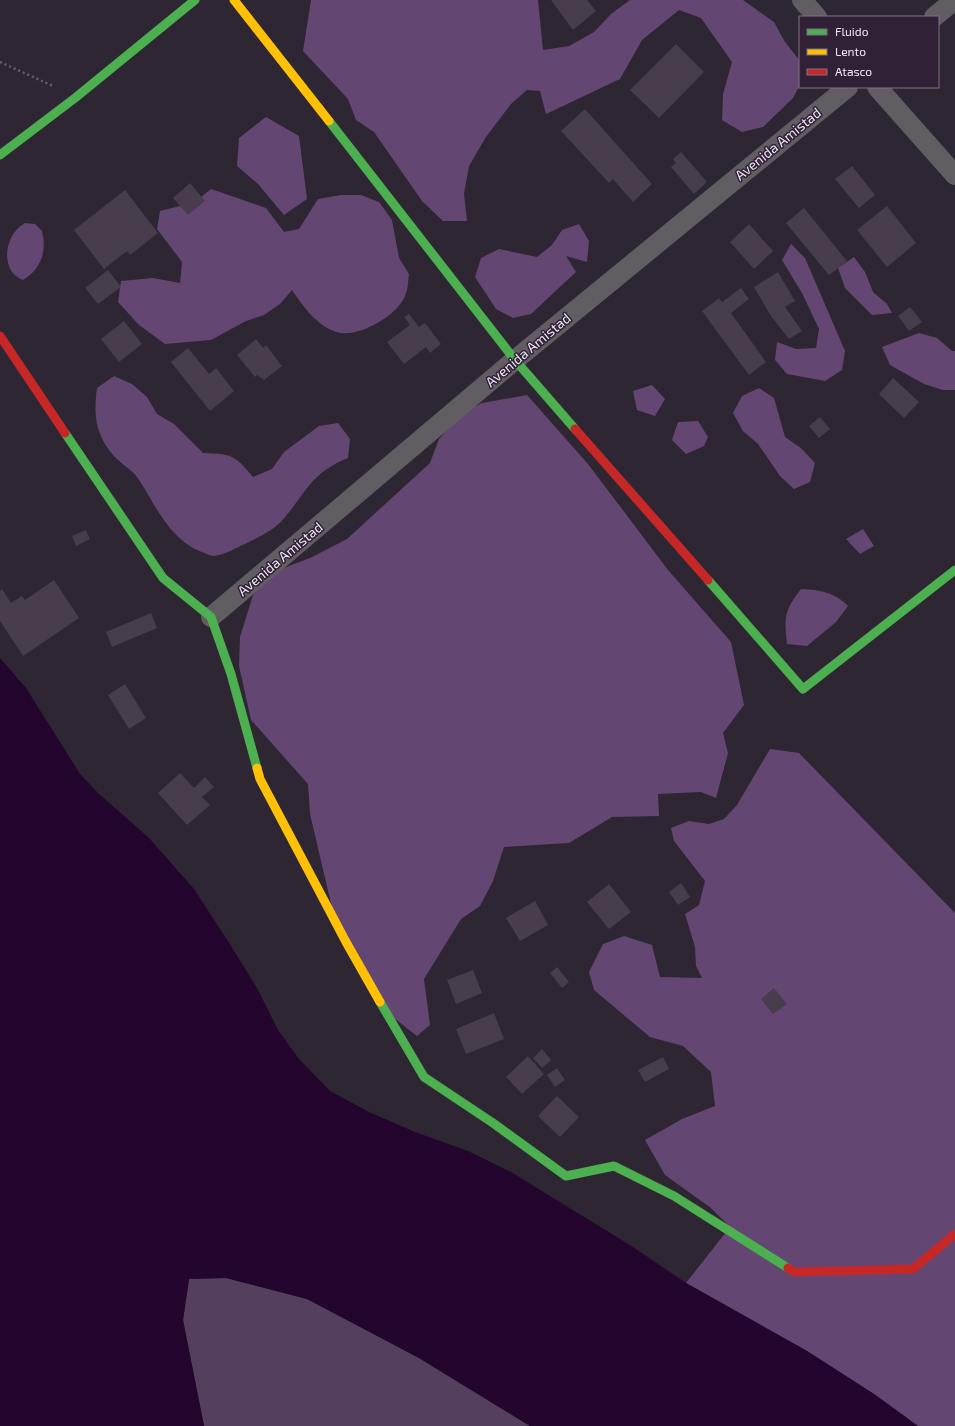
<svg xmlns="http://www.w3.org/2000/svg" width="955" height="1426" viewBox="0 0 955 1426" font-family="'Exo 2',sans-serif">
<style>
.green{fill:#553f5f}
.forest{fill:#644673}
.water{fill:#23052e}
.building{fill:#473d4c}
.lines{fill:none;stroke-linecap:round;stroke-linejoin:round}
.path{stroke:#656167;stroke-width:2.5;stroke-dasharray:2 3;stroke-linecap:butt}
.street{stroke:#615d62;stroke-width:20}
.fast{stroke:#4caf50;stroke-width:9}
.slow{stroke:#ffc107;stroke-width:9}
.jam{stroke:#c62828;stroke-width:9}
.labels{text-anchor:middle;stroke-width:3;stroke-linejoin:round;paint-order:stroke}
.street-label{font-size:14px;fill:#f0e6f4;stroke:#302137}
</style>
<rect width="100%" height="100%" fill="#2e2632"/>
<polygon class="green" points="226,1278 307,1299 419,1358 530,1426 204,1426 183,1320 189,1279"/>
<g class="forest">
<polygon points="311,0 538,0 543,50 569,46 594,32 611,14 630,0 743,0 774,22 785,42 800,61 800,85 793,98 763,127 742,132 722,120 723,94 732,62 701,18 679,10 642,40 620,79 546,114 540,91 527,90 511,104 486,137 469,166 464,194 467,221 443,221 422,201 374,132 356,120 348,99 303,51"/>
<polygon points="266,117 299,136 307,199 284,215 258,184 237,166 239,138"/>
<path d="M211,189L266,208L284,232L299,229L318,199L341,195H361L379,202L392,220L399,258L409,274C408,281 408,290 405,296C397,316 357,339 336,332C316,325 303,306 292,290L280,304L264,315L246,321L211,340L165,344L139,325L118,302L121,281L153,278L180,283L182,262L157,229L160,211L195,202Z"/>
<path d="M25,223L35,224L42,231C47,252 41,269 23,280C0,272 3,235 25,223Z"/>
<polygon points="579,224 589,241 587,262 566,256 576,272 531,314 513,318 496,309 475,277 481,258 499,249 537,257 552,245 562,230"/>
<polygon points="791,244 805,258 845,351 842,370 825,381 787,374 775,360 777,342 796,349 816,348 819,329 802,293 782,260"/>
<polygon points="854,257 865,272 873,292 887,304 892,313 872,315 845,288 838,268"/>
<polygon points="919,333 937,338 952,351 955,351 955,390 943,390 924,384 890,365 882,347"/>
<path d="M114,376L132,384L147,397L157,414L174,424L203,453C232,454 235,455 253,477L272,469L284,452L319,426L338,423L350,439L348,458C311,473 308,490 285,517C275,530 259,537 245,544C236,548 224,555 214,556C210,556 205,553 202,552C172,541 157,509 141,483C134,471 128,469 118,460C96,438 93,417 97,388Z"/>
<polygon points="652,385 665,399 655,416 637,410 633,391"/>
<polygon points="759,388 774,398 785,437 801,448 815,463 810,482 794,489 780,476 758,444 743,431 733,413 742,396"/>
<polygon points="527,395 588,464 668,570 731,642 744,705 723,733 728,753 716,798 701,792 658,794 659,816 612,817 569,843 504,847 493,881 480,906 461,919 424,979 430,1025 417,1036 385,1011 333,912 310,814 308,784 251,720 239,666 240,637 253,595 276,571 310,558 347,539 430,463 439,439 462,413 482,403"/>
<polygon points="698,421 708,437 704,446 686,454 672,440 678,422"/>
<polygon points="863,529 874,546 860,554 846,539"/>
<path d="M801,589C820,590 834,592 848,606L836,622L807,646L787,644C784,617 784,611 801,589Z"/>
<polygon points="770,749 799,753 955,913 955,1426 918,1426 874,1394 807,1351 686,1283 730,1227 711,1208 665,1175 645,1140 682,1119 715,1106 711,1072 683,1046 650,1037 594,990 589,972 603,944 624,936 652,945 660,977 702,978 696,966 695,947 685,914 699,905 705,881 674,841 671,828 689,821 709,824 724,819 737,805"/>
</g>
<polygon class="water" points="0,658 26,688 80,774 98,793 149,838 194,889 233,949 257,988 278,1030 299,1059 330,1091 369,1112 415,1132 468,1151 511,1172 633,1247 686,1283 807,1351 874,1394 918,1426 530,1426 419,1358 307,1299 226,1278 189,1279 183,1320 204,1426 0,1426"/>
<g class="building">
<polygon points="551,0 587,0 596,11 573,30"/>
<polygon points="676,44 704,72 659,118 630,90"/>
<polygon points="585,109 652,184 633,202 613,179 609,183 561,131"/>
<polygon points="681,152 707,182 694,194 671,167 676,163 673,159"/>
<polygon points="852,166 875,195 859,208 835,179"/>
<polygon points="190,183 205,201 188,215 173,198"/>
<polygon points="125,190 158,233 130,255 127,251 104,269 74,230"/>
<polygon points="887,206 916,243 887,267 857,230"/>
<polygon points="804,208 847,261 829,275 786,223"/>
<polygon points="749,224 773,251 754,269 730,242"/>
<polygon points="108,270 121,287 98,304 85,288"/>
<polygon points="778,272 795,301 785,307 802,331 789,339 771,316 754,287"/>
<polygon points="741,288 749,299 731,313 766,362 749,375 702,311 719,298 722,302"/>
<polygon points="910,307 922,322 909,331 898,316"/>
<polygon points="409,314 419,327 425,323 441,344 430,353 426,347 404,364 387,342 410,325 404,317"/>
<polygon points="124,321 142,344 119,362 101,339"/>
<polygon points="256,339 263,348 266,345 282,366 264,380 257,375 255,377 237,355"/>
<polygon points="188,348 209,374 216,368 234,391 210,411 171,362"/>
<polygon points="893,378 919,402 904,418 879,394"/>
<polygon points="820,417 830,429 819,438 809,426"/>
<polygon points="86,530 90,539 76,546 72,536"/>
<polygon points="54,580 79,618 23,656 0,621 0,591 2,589 11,603 22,596 25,600"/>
<polygon points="151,613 157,628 112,647 106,632"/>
<polygon points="125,684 146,718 129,729 108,695"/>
<polygon points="180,773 194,788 205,777 214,787 202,797 210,805 187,825 158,793"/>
<polygon points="681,883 690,897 678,905 669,892"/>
<polygon points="609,884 631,912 609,929 587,902"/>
<polygon points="535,901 548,925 520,941 506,918"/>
<polygon points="557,967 569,982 562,988 550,973"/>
<polygon points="473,970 482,993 456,1004 447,980"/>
<polygon points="774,988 787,1004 773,1014 761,999"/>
<polygon points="494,1013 504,1039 466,1054 456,1029"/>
<polygon points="542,1049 551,1060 542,1068 533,1058"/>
<polygon points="528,1056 544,1074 522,1094 506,1077"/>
<polygon points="663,1057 669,1069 645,1082 638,1070"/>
<polygon points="557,1068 565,1080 555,1087 547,1075"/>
<polygon points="557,1096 579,1117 560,1137 538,1116"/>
</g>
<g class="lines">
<polyline class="path" points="0,62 53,86"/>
<g class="street">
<polyline points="802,0 817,17"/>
<polyline points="934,17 955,0"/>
<polyline points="877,87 955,175"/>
<polyline points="211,617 515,360 848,87"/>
</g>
<g class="fast">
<polyline points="329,121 515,360 575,429"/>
<polyline points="0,155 75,98 195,0"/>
<polyline points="65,433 163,578 211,617 231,674 257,768"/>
<polyline points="708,580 803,689 955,570"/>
<polyline points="380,1002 424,1077 493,1123 566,1176 614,1166 674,1196 788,1268"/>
</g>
<g class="slow">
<polyline points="234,0 329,121"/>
<polyline points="257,768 260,779 346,942 380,1002"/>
</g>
<g class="jam">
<polyline points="0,336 65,433"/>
<polyline points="575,429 708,580"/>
<polyline points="788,1268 794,1272 913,1269 955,1234"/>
</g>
</g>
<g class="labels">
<g class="street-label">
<text transform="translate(778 144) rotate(-39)" y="5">Avenida Amistad</text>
<text transform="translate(528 350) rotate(-40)" y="5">Avenida Amistad</text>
<text transform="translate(280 559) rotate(-40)" y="5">Avenida Amistad</text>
</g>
</g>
<rect x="799" y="16" width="140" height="72" fill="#302137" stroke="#7d7083"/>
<rect x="807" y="29" width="20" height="6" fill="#4caf50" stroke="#7d7083"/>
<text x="835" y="36" font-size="12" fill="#f0e6f4">Fluido</text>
<rect x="807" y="49" width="20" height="6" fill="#ffc107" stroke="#7d7083"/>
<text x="835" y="56" font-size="12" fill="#f0e6f4">Lento</text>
<rect x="807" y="69" width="20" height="6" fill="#c62828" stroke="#7d7083"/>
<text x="835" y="76" font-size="12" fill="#f0e6f4">Atasco</text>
</svg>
